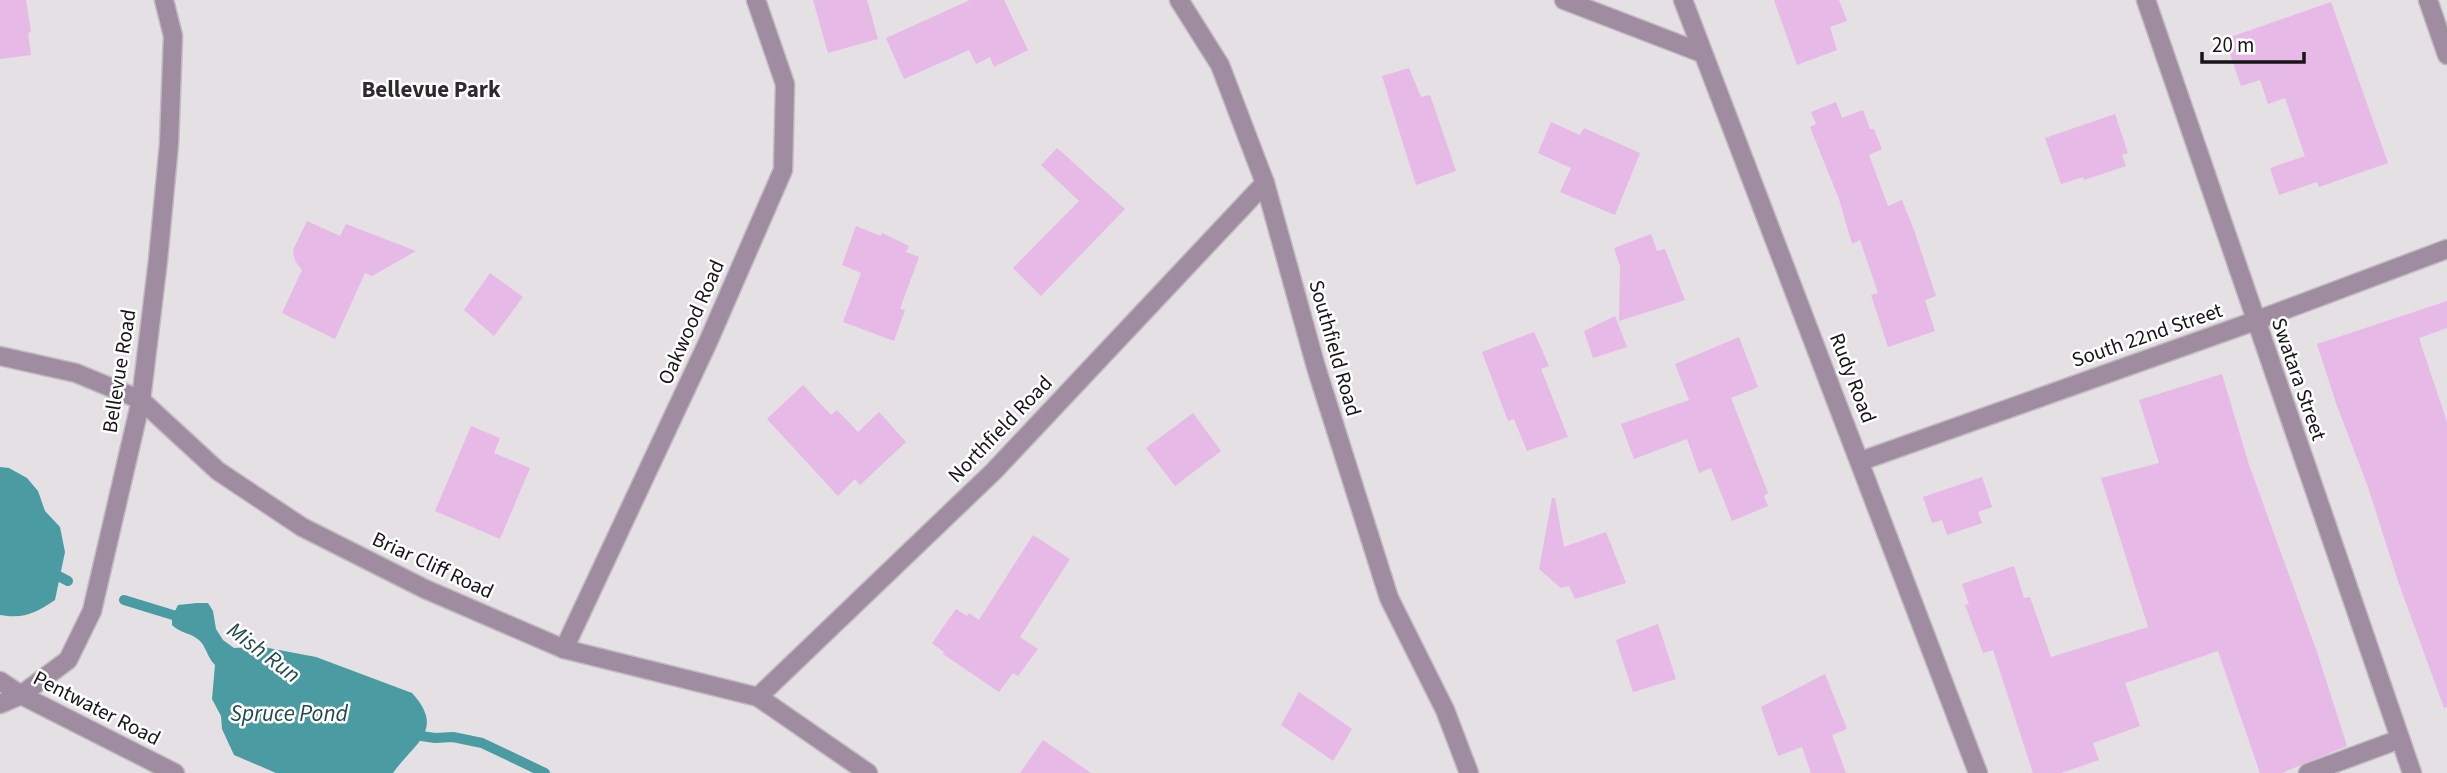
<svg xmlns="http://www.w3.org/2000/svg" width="2447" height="773" viewBox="0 0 2447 773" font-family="'Source Sans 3',sans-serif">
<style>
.water{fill:#4a9ca2}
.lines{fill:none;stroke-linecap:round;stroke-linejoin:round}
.stream{stroke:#4a9ca2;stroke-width:10}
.building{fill:#e6b9e7}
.street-casing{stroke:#bfbbbf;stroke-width:21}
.street{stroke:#a08ca0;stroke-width:18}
.labels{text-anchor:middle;stroke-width:5;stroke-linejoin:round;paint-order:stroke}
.street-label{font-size:21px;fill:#171517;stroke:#fff}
.neighbourhood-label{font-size:23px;font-weight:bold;fill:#2d2a2d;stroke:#fff}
.water-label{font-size:23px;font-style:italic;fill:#21484a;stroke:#fff}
</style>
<rect width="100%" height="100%" fill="#e4e0e4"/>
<g class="water">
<path d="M0,467L9,468L27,478L38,491L45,511L60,527L65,552L55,600C35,613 25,619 0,615Z"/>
<path d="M197,603H208L213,611L216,629L223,640L234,648L263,647L316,657L412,693C446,730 414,743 393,773H276L234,755L222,729L221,716L212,699L215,665C207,657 206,646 199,640C191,633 180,633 172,625V617L178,605Z"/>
</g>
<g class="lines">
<g class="stream">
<polyline points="49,571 68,581"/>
<polyline points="124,600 186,619"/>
<polyline points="408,734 435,738 453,737 482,743 545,773"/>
</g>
</g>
<g class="building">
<polygon points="0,0 26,0 31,32 28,33 31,55 0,59"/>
<polygon points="813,0 867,0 878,39 828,53"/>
<polygon points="970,0 1004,0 1028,50 994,67 990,57 976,64 969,50 904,79 886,38"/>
<polygon points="1774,0 1839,0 1847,21 1830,27 1837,50 1797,65"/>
<polygon points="2331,2 2388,163 2319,187 2317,182 2279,195 2270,168 2305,156 2285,98 2268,104 2260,80 2241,86 2225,39"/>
<polygon points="1409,68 1421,97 1430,95 1456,171 1416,185 1382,76"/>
<polygon points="1836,102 1842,118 1863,110 1870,129 1874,129 1882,149 1869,155 1888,206 1902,200 1914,230 1936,296 1925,300 1935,331 1888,347 1871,295 1878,293 1860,240 1852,244 1839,199 1810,127 1816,124 1811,112"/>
<polygon points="2115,114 2128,153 2122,155 2126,166 2084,180 2083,177 2061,184 2045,138"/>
<polygon points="1551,122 1580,135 1584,128 1640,153 1615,215 1560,192 1571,168 1538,153"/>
<polygon points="1057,148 1125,209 1041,296 1013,268 1079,201 1041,165"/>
<polygon points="307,221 340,236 346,224 416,251 372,276 365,273 335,339 282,313 302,270 295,261 293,250"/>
<polygon points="856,226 881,236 882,233 909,246 906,252 919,257 900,309 905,310 894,341 843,322 861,273 842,265"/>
<polygon points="1651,234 1657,251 1665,249 1685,300 1619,321 1620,266 1614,248"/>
<polygon points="490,273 523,297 494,336 464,310"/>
<polygon points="2447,301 2447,328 2419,338 2447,422 2447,707 2444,708 2398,581 2368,487 2336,403 2317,344"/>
<polygon points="1615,316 1627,347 1593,358 1584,331"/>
<polygon points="1534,332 1549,366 1541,369 1568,437 1527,451 1514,419 1508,421 1482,352"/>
<polygon points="1739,337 1758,387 1731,398 1768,493 1764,496 1768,506 1732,521 1711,468 1699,473 1687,439 1634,459 1621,424 1689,400 1675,364"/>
<polygon points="2222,374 2249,465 2317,652 2347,746 2282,773 2260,773 2218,651 2125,683 2140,726 2093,743 2099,760 2061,773 2033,773 1993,650 1983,653 1965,605 1969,604 1962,584 2014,566 2024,598 2030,597 2051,657 2148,627 2101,478 2159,463 2139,400"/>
<polygon points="803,385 831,415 837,410 858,432 879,412 906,442 860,485 855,479 838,496 767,419"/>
<polygon points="1193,413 1221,451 1175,486 1146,448"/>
<polygon points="471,426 500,438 494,453 530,468 500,539 435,511"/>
<polygon points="1982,477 1992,507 1978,512 1982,523 1947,535 1942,520 1932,523 1923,497"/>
<polygon points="1552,498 1555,498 1564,547 1606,532 1626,583 1575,599 1569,586 1561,588 1539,569"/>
<polygon points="1033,535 1070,559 1020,637 1038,649 1018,676 1013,673 999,692 943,654 944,652 932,643 956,609 967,616 969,613 979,620"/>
<polygon points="1658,624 1676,679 1633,692 1616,640"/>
<polygon points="1825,674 1847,729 1832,735 1846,773 1811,773 1802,747 1778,756 1761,707"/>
<polygon points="1299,692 1352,729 1333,761 1281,725"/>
<polygon points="1043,740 1091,773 1020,773"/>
</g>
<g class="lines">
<defs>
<g id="street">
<polyline points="1179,0 1220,65 1265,183 1316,367 1389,598 1445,710 1469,773"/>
<polyline points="1564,0 1702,53"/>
<polyline points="1683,0 1978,773"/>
<polyline points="2146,0 2412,773"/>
<polyline points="2428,0 2447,55"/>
<polyline points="0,356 76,373 141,400 218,471 302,527 425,589 564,649 758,697 868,773"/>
<polyline points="1861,461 2255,321 2447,249"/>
<polyline points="564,649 708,342 783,170 785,84 756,0"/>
<polyline points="0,681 21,695 175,773"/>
<polyline points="758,697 994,471 1265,183"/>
<polyline points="0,704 21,695 68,660 92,611 141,400 158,260 169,144 173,36 164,0"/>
<polyline points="2308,773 2400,739"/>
</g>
</defs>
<use href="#street" class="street-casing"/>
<use href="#street" class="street"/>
</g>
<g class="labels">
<g class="street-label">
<text transform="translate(691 322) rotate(-66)" y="7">Oakwood Road</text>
<text transform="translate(2147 335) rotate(-19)" y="7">South 22nd Street</text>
<text transform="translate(1335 348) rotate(74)" y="7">Southfield Road</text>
<text transform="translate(119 371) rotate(-81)" y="7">Bellevue Road</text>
<text transform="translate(1853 378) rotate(69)" y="7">Rudy Road</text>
<text transform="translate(2299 379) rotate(71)" y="7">Swatara Street</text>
<text transform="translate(1000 429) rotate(-46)" y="7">Northfield Road</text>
<text transform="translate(433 565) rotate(25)" y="7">Briar Cliff Road</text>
<text transform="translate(97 708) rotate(27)" y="7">Pentwater Road</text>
</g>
<g class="neighbourhood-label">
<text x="431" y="97">Bellevue Park</text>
</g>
<g class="water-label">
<text transform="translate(264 652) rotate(37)" y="8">Mish Run</text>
<text x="289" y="721">Spruce Pond</text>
</g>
</g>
<path d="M2202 52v10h102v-10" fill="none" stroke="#171517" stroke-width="3.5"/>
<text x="2212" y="52" font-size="21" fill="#171517" stroke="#ffffff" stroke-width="5" paint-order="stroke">20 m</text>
</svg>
